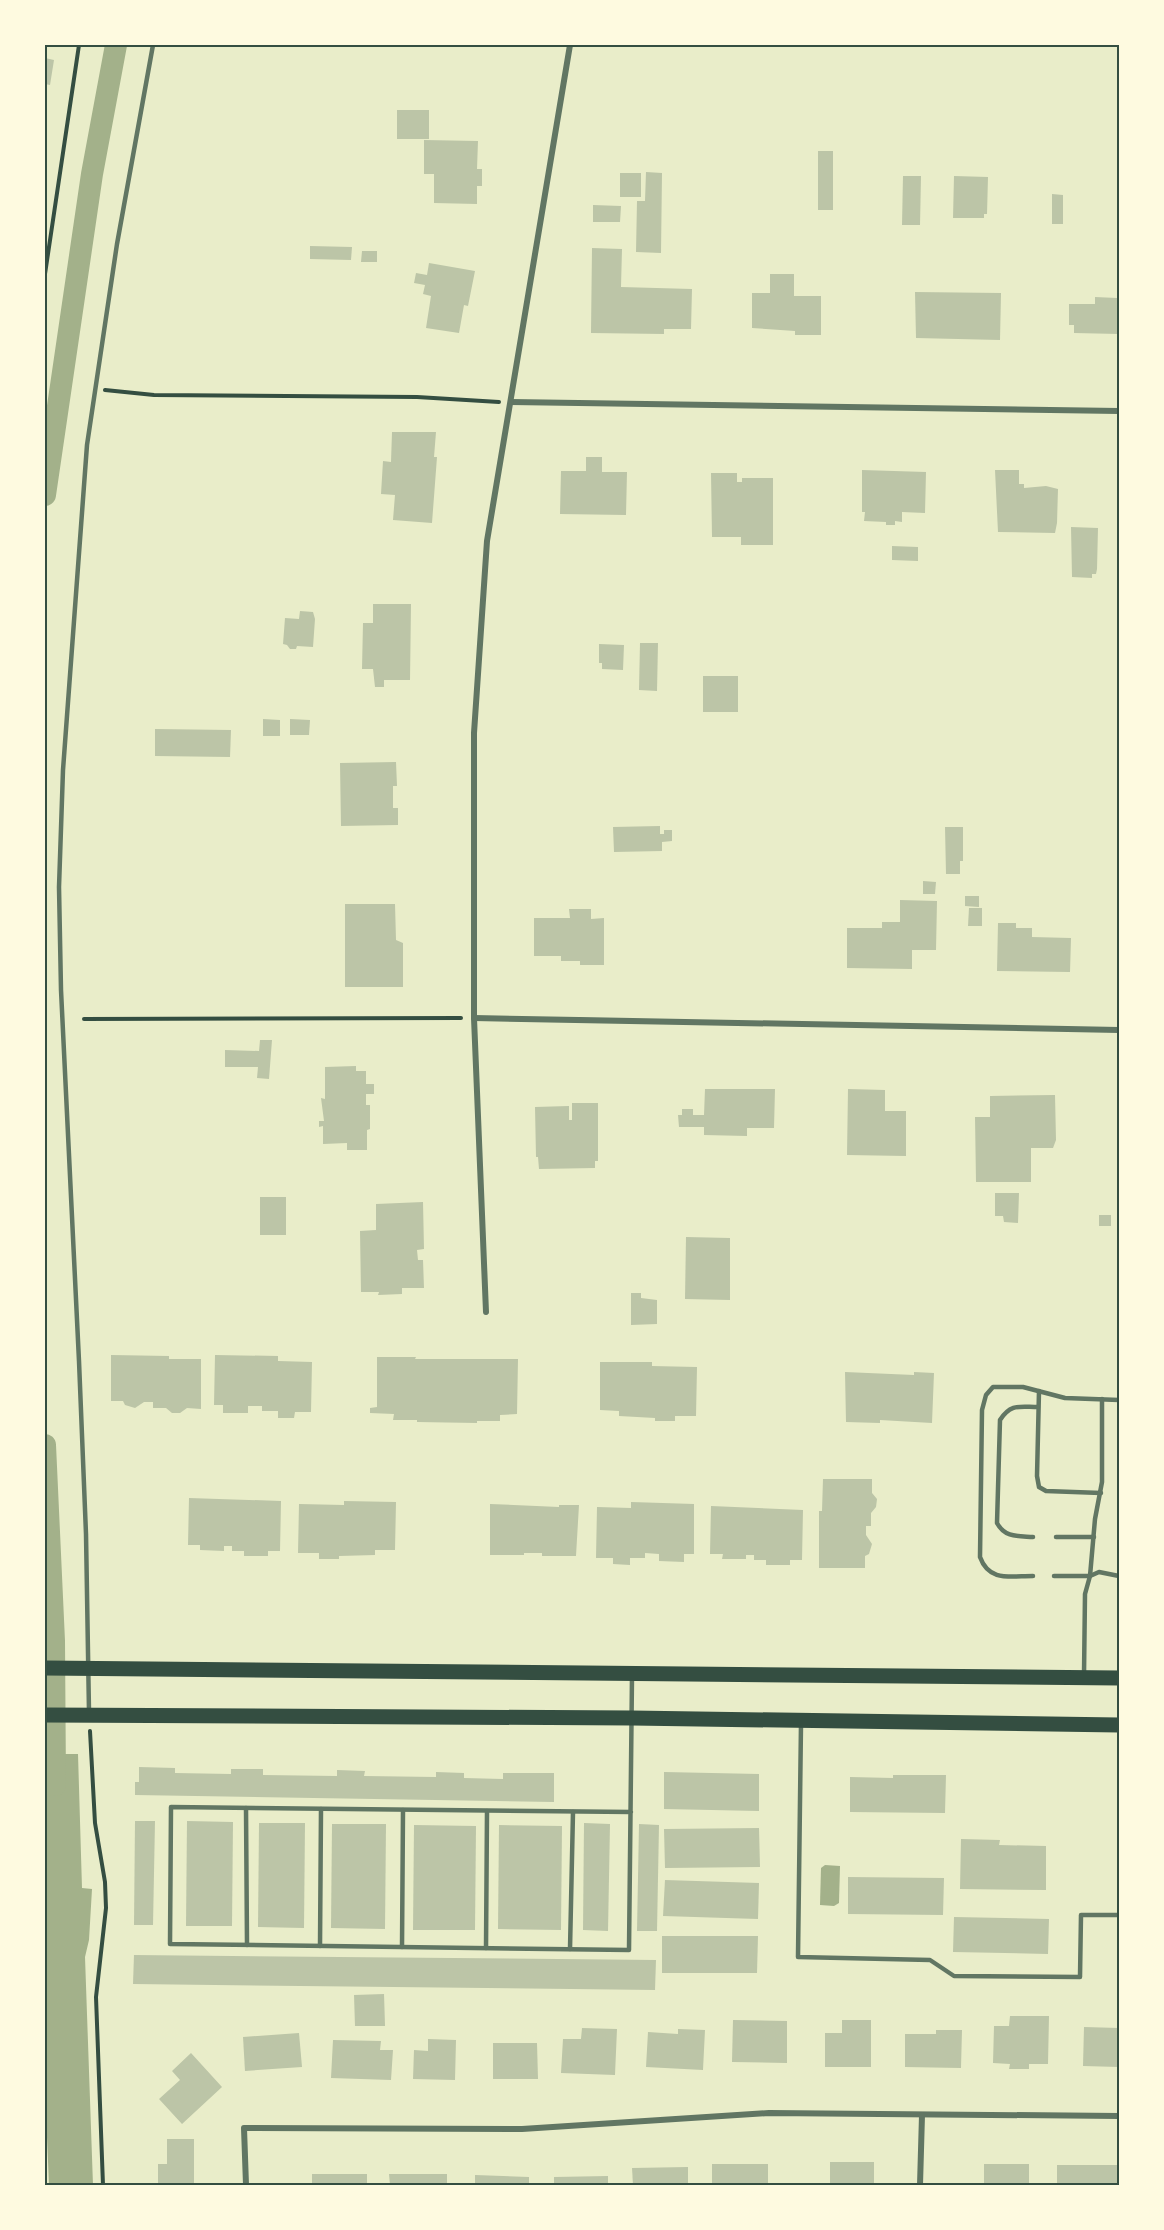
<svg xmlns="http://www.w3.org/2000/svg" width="1164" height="2230" viewBox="0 0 1164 2230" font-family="Helvetica,sans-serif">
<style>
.water{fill:#a3b18a}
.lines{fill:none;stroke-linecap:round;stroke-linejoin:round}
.canal{stroke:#a3b18a;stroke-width:22}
.building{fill:#bcc5a7}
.path{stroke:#344e41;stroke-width:4}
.service{stroke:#617663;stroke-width:4.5}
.minor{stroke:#617663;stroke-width:6}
.primary{stroke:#344e41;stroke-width:15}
.neatline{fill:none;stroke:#344e41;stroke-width:2}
</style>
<rect width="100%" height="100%" fill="#e9edc9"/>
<g class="water">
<polygon points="45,1754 78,1754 82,1888 92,1889 89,1940 85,1957 93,2185 49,2185 45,2089"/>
<polygon points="825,1865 840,1866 839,1903 834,1906 820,1905 821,1868"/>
</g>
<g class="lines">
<g class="canal">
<polyline points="45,495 92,174 116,45"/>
<polyline points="45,1445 54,1641 55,1785"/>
</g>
</g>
<g class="building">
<polygon points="45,58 54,60 50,85 45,84"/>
<rect x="397" y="110" width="32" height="29"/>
<polygon points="424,140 478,141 477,169 482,169 482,186 477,186 477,204 434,203 434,174 424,174"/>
<rect x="818" y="151" width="15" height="59"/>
<polygon points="646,172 662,173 661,253 636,252 637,201 645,201"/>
<rect x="620" y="173" width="21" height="24"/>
<polygon points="903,176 921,176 920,225 902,225"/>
<polygon points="954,176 988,177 987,214 984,214 984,218 953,218"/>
<polygon points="1052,194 1063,195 1063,224 1052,224"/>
<polygon points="593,205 621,206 620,222 593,222"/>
<polygon points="310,246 352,247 351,260 310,259"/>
<polygon points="592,248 622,249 621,287 692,289 691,329 664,329 664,334 591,333"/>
<polygon points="362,251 377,251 377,262 361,262"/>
<polygon points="429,263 475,271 468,306 464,305 459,333 426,328 431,296 423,294 425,285 414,283 416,273 427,275"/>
<polygon points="770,274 794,274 794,296 821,296 821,335 795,335 795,331 752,328 752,293 770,293"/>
<polygon points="915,292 1001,293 1000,340 916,338"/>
<polygon points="1095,297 1117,298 1117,304 1119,304 1119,334 1074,333 1074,325 1069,325 1069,304 1095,304"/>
<polygon points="392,432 436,432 434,457 437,457 432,523 393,520 395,495 381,494 383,461 391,462"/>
<polygon points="586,457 602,457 602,472 627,472 626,515 560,514 561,471 586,471"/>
<polygon points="862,470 926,472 925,513 902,512 902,522 895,521 895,525 886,525 886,522 864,521 865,512 862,512"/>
<polygon points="995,470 1019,470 1019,484 1024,484 1024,488 1046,486 1058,489 1057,523 1055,533 998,532"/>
<polygon points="711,473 737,473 737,482 742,482 742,478 773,478 773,545 741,545 741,537 712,537"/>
<polygon points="1071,527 1098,528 1097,569 1096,574 1092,574 1092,578 1072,577"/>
<polygon points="892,546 918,547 918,561 892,560"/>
<polygon points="373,604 411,604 410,680 384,680 384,687 375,687 373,669 362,669 363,623 373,623"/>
<polygon points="300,611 313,612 315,619 313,647 297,646 296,649 290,649 287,645 283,644 285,618 299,619"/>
<polygon points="640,643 658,643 657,691 639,690"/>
<polygon points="599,644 624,645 623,670 602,669 602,663 599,663"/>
<rect x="703" y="676" width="35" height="36"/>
<polygon points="263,719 280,720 280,736 263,736"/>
<polygon points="290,719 310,720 309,735 290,735"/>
<polygon points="155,729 231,730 230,757 155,756"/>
<polygon points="396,762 397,786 393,786 393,808 398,808 398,825 341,826 340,763"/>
<polygon points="660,826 660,834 664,834 664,830 672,830 672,841 662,842 662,851 614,852 613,827"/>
<polygon points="945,827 963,827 963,861 960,861 960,874 946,874"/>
<polygon points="923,881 936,882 935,894 923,894"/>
<polygon points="965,896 979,896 979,907 965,906"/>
<polygon points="900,900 937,901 936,950 912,950 912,969 847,968 847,928 882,928 882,922 900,922"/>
<polygon points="345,904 395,904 396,940 403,943 403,987 345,987"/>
<polygon points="969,908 982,908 982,926 968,926"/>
<polygon points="569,909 591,909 591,919 604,918 604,965 580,965 580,961 561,961 561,956 534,956 534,918 570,918"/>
<polygon points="998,923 1016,923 1016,928 1032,928 1032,937 1071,938 1070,972 997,971"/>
<polygon points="260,1040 272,1040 269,1079 257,1078 258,1067 225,1067 225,1050 259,1051"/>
<polygon points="356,1066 356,1071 366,1071 366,1084 374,1084 374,1094 366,1094 366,1105 370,1105 370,1129 367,1130 367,1150 347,1150 347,1143 323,1144 323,1126 319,1127 319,1121 324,1121 321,1098 325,1099 325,1067"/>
<polygon points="705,1089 775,1089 774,1128 747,1128 747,1136 704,1135 704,1127 679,1127 678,1115 682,1115 682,1109 693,1109 693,1115 704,1115"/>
<polygon points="848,1089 885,1090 885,1111 906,1111 906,1156 847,1155"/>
<polygon points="1055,1095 1056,1140 1053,1148 1031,1148 1031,1182 976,1182 975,1117 990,1117 990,1096"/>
<polygon points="572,1103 598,1103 598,1161 595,1161 595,1168 539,1169 538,1157 536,1157 535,1107 569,1106 569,1120 572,1120"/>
<polygon points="995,1193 1019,1193 1018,1223 1004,1222 1003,1216 995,1216"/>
<rect x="260" y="1197" width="26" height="38"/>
<polygon points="423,1202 424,1249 417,1250 418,1260 423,1260 424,1288 402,1288 402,1294 378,1295 379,1292 361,1292 360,1231 376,1230 376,1204"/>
<rect x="1099" y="1215" width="12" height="11"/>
<polygon points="686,1237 730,1238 730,1300 685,1299"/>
<polygon points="631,1293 641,1293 641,1298 657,1300 657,1324 631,1325"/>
<polygon points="111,1355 169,1356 169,1359 201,1359 201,1409 187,1408 180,1413 172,1413 166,1408 153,1408 153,1402 144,1402 135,1408 125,1405 123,1401 111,1401"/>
<polygon points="215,1355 278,1356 278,1361 312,1362 311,1412 295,1412 294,1418 278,1418 278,1411 262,1411 262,1406 248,1406 248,1413 223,1413 223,1405 214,1405"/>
<polygon points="377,1357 416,1357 415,1359 518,1359 517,1414 500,1415 500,1421 477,1421 477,1423 417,1422 417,1420 393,1420 394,1414 370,1413 370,1408 377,1407"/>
<polygon points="600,1362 652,1362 652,1366 697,1367 696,1416 675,1416 675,1421 655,1421 655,1418 619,1416 619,1411 600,1410"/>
<polygon points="845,1372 914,1375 914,1372 934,1373 932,1423 880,1420 880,1423 846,1422"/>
<polygon points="823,1479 872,1479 872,1493 877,1499 876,1507 871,1513 871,1526 866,1526 866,1535 872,1544 869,1554 865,1556 865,1568 819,1568 819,1511 822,1511"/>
<polygon points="189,1498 281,1501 280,1551 268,1551 268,1556 244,1556 244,1551 232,1551 232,1546 224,1546 224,1551 200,1550 200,1545 188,1545"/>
<polygon points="344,1501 396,1502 395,1550 375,1550 375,1555 339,1556 339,1559 319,1559 319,1553 298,1553 299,1504 344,1505"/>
<polygon points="631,1502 694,1504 694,1554 684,1554 684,1562 659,1561 659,1554 645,1553 645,1558 630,1558 630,1565 613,1564 613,1558 596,1558 597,1507 631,1508"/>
<polygon points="490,1504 559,1507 559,1505 579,1505 576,1556 542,1556 542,1553 524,1553 524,1555 490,1555"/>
<polygon points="711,1506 803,1510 802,1560 790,1560 790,1565 766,1565 766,1560 754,1560 754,1555 746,1555 746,1559 722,1559 723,1554 710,1554"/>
<polygon points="139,1767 175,1768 175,1773 231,1774 231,1769 263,1769 263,1775 337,1776 337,1770 365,1771 364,1776 436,1777 436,1772 464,1773 464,1778 503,1779 503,1773 554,1773 554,1802 135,1795 135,1782 139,1782"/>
<polygon points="664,1772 759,1774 759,1811 664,1809"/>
<polygon points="893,1775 946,1775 945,1813 850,1812 850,1777 893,1778"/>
<polygon points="135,1821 155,1821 153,1925 134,1925"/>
<polygon points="187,1821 233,1822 232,1926 186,1926"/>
<polygon points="259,1823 305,1823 304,1928 258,1927"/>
<polygon points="584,1823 610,1824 608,1931 583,1930"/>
<polygon points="332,1824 386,1824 385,1929 331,1928"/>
<polygon points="639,1824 659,1825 657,1931 637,1931"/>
<polygon points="414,1825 476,1826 475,1930 413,1930"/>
<polygon points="499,1825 562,1826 561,1930 498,1929"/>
<polygon points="759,1828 760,1867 665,1868 664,1829"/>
<polygon points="961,1839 1000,1840 999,1845 1046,1846 1046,1890 960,1889"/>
<polygon points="848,1877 944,1878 943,1915 848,1914"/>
<polygon points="665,1880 759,1883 758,1919 663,1916"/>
<polygon points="954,1917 1049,1919 1048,1954 953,1952"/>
<polygon points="662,1936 758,1936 757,1973 662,1973"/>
<polygon points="134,1955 656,1960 655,1990 133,1984"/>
<polygon points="384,1994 385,2026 355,2026 354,1995"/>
<polygon points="1010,2016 1049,2016 1048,2064 1029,2064 1029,2069 1009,2069 1010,2064 993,2063 994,2026 1009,2026"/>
<polygon points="733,2020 787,2021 787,2063 732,2062"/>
<polygon points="842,2020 871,2020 871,2067 825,2067 825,2033 842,2033"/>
<polygon points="1084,2027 1119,2028 1119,2067 1083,2066"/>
<polygon points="582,2028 617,2029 615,2075 561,2073 563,2039 581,2039"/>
<polygon points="678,2029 705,2030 703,2070 646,2067 648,2032 678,2034"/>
<polygon points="936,2030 962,2030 961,2068 905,2067 905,2034 936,2034"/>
<polygon points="299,2033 302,2067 245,2071 243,2037"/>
<polygon points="428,2039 456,2040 455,2080 413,2079 414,2050 428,2051"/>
<polygon points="333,2040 381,2041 380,2050 393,2050 391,2080 331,2078"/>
<polygon points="493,2043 537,2043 538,2079 493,2079"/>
<polygon points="191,2053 222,2087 182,2124 159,2099 180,2080 172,2071"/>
<polygon points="167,2139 194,2139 194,2185 158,2185 158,2164 167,2164"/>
<rect x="830" y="2162" width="44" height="23"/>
<rect x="712" y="2164" width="56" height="21"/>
<rect x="984" y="2164" width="45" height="21"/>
<rect x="1057" y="2165" width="62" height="20"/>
<polygon points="688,2167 688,2185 633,2185 632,2168"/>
<rect x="312" y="2174" width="55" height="11"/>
<polygon points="389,2174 447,2174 447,2185 390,2185"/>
<polygon points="475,2175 529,2177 529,2185 475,2185"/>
<polygon points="608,2176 608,2185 554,2185 554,2177"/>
</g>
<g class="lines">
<g class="path">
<polyline points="45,274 79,45"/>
<polyline points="105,390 154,395 417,397 499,402"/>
<polyline points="84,1019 461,1018"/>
<polyline points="90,1731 95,1823 105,1882 106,1908 96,1997 103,2185"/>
</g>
<g class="service">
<polyline points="1039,1391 1037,1476 1039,1487 1046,1491 1101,1493"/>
<path d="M1033,1537C1018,1536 1005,1538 997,1523L1000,1420C1011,1403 1020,1407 1038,1407"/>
<polyline points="1056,1537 1094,1537"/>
<path d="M1033,1576C1010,1576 989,1582 980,1557L982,1410L986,1395L993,1387H1023L1065,1398L1119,1400"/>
<polyline points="1054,1576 1090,1576 1099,1572 1119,1576"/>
<polyline points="1084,1675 1085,1594 1090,1576 1095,1519 1102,1482 1102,1399"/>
<polyline points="89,1712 86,1534 79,1361 61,990 59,887 63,770 87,445 117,244 153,45"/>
<polyline points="801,1724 798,1957 930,1960 954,1976 1080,1977 1081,1915 1119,1915"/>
<polyline points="246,1808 247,1945"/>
<polyline points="631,1812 171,1807 170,1944 629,1950 632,1676"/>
<polyline points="320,1946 321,1809"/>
<polyline points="402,1947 403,1810"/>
<polyline points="486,1948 487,1811"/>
<polyline points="570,1949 573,1812"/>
</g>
<g class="minor">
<polyline points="511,402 1119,411"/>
<polyline points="474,1018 1119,1030"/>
<polyline points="486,1312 474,1018 474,733 487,541 570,45"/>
<polyline points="246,2185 244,2128 522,2129 769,2113 1119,2116"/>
<polyline points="920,2185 922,2115"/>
</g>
<g class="primary">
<polyline points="45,1668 1119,1678"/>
<polyline points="45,1715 632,1718 1119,1725"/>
</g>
</g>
<rect width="1164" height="2230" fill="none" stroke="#fefae0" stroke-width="93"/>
<rect x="46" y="46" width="1072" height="2138" class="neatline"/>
</svg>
